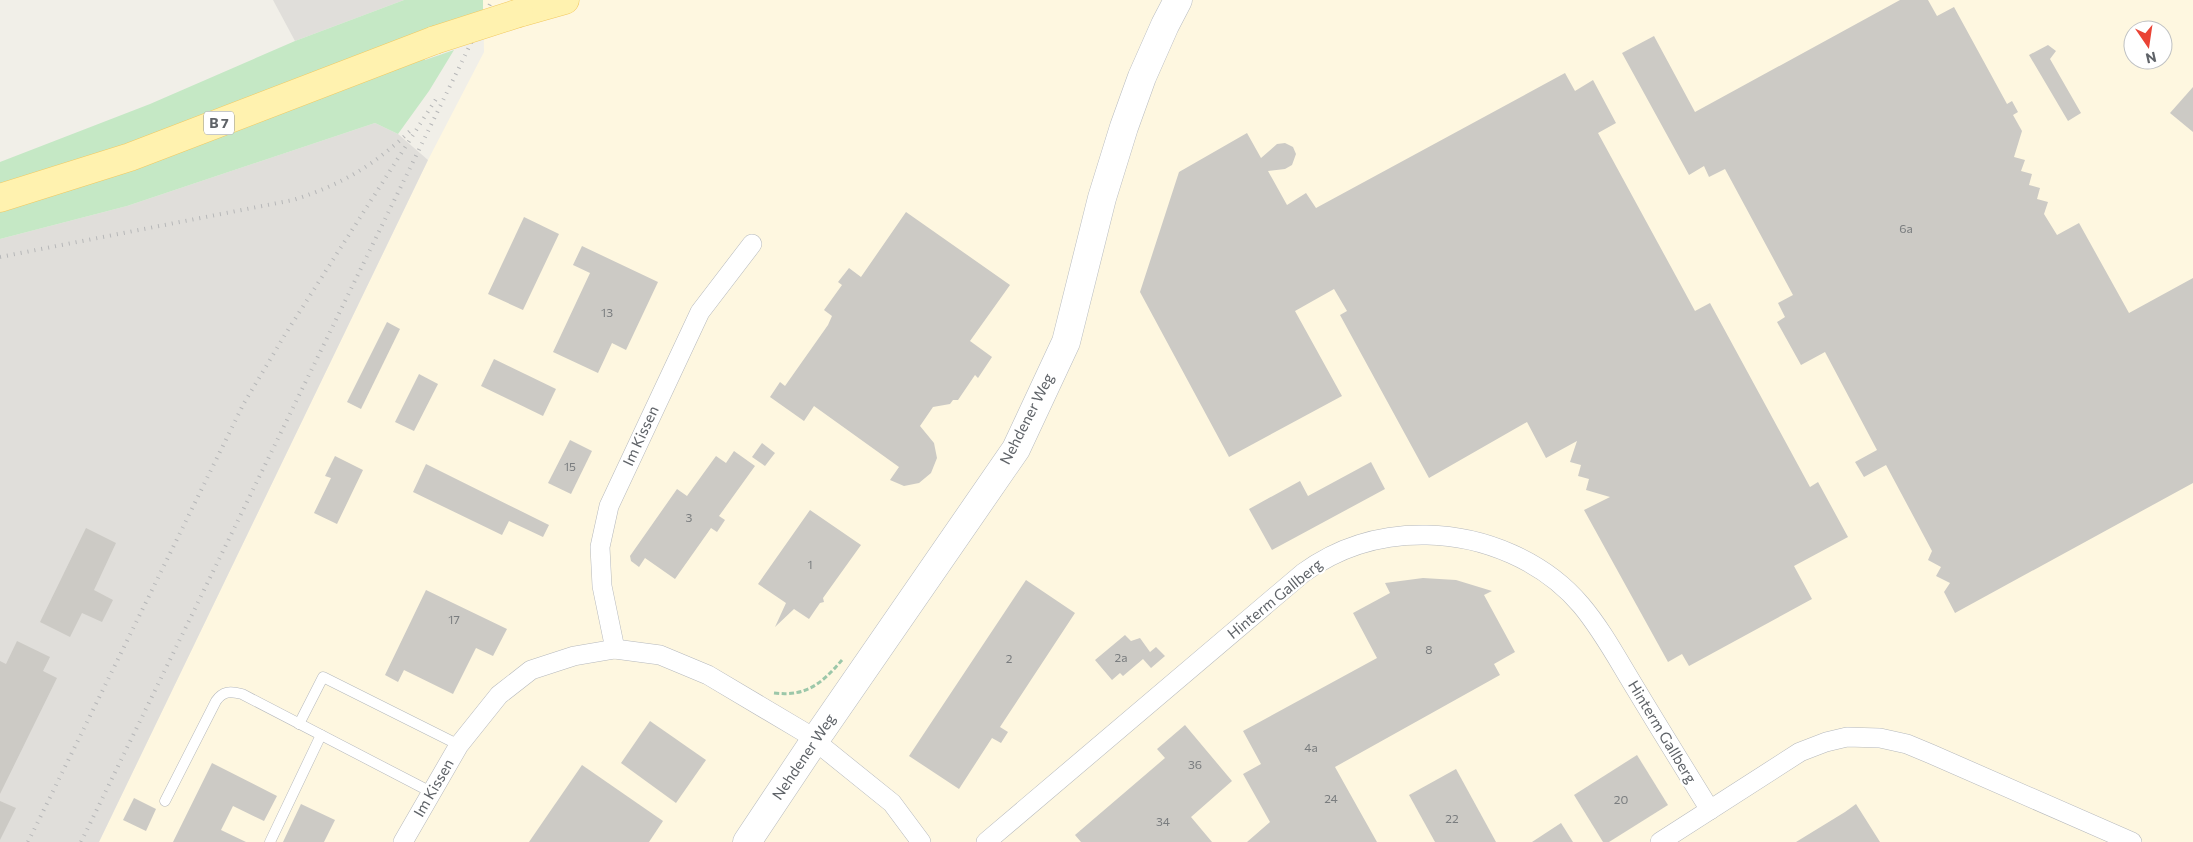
<svg xmlns="http://www.w3.org/2000/svg" width="2193" height="842" viewBox="0 0 2193 842" font-family="Commissioner,sans-serif">
<style>
.commercial{fill:#fef7e0;fill-rule:evenodd}
.industrial{fill:#e0deda}
.green{fill:#c5e8c5}
.building{fill:#cccac5}
.lines{fill:none;stroke-linecap:round;stroke-linejoin:round}
.lane-casing{stroke:#b5b8bc;stroke-width:11}
.street-casing{stroke:#b5b8bc;stroke-width:20}
.secondary-casing{stroke:#b6babf;stroke-width:29}
.primary-casing{stroke:#f2c960;stroke-width:29}
.path{stroke:#9cc7a9;stroke-width:3;stroke-dasharray:5 2.5;stroke-linecap:butt}
.lane{stroke:#fff;stroke-width:10}
.street{stroke:#fff;stroke-width:19}
.secondary{stroke:#fff;stroke-width:28}
.primary{stroke:#fff2af;stroke-width:28}
.rail{stroke:#b6b7b8;stroke-width:4;stroke-dasharray:1 6;stroke-linecap:butt}
.primary-bridge-casing{stroke:#f2c960;stroke-width:29;stroke-linecap:butt}
.primary-bridge{stroke:#fff2af;stroke-width:28}
.labels{text-anchor:middle;stroke-width:4.5;stroke-linejoin:round;paint-order:stroke}
.number-label{font-size:12px;fill:#7a7d7f}
.shield{fill:#fff;stroke:#8f9295;stroke-width:1}
.shield-label{font-size:14px;font-weight:bold;fill:#5f6368}
.street-label{font-size:15px;fill:#5f6368;stroke:#fff}
</style>
<rect width="100%" height="100%" fill="#f1efe8"/>
<path class="commercial" d="M483,0H2193V842H99L428,160L484,52ZM2133,30H2163V60H2133Z"/>
<g class="industrial">
<polygon points="273,0 404,0 295,41"/>
<polygon points="375,123 398,134 428,160 99,842 0,842 0,239 127,206"/>
</g>
<g class="green">
<polygon points="404,0 483,0 483,17 182,127 0,188 0,162 150,104 295,41"/>
<polygon points="454,50 429,91 398,134 375,123 127,206 0,239 0,208 423,56 425,60"/>
</g>
<g class="building">
<polygon points="1900,0 1928,0 1937,16 1954,7 2007,104 2012,101 2018,112 2013,115 2022,131 2014,157 2025,160 2021,171 2032,174 2029,185 2040,188 2037,199 2048,202 2044,214 2057,235 2079,223 2129,313 2193,278 2193,483 1955,613 1944,592 1950,583 1936,576 1941,567 1928,560 1932,551 1886,465 1864,477 1855,462 1877,450 1825,352 1801,365 1777,322 1785,317 1778,303 1793,295 1725,169 1709,177 1704,166 1689,175 1622,53 1654,36 1695,112"/>
<polygon points="2048,45 2056,51 2050,59 2081,113 2068,121 2029,55"/>
<polygon points="1565,73 1575,91 1593,80 1616,123 1598,133 1695,311 1710,303 1810,487 1818,482 1848,537 1794,566 1812,599 1689,666 1682,654 1668,662 1584,510 1610,497 1586,490 1589,479 1578,476 1581,465 1570,462 1577,441 1546,458 1527,422 1429,478 1340,315 1347,311 1334,289 1295,311 1342,396 1229,457 1140,292 1179,172 1247,133 1261,158 1277,144 1285,143 1293,147 1296,154 1292,165 1285,169 1268,171 1287,205 1306,193 1316,208"/>
<polygon points="2193,87 2193,132 2170,113"/>
<polygon points="906,212 1010,285 970,341 992,357 978,378 975,375 958,400 953,400 950,404 933,407 920,426 934,443 937,458 931,473 919,483 904,486 890,480 899,467 814,406 804,421 770,397 780,382 785,386 828,325 832,316 824,310 842,285 838,282 849,268 861,277"/>
<polygon points="524,217 559,234 523,310 488,294"/>
<polygon points="582,246 658,282 626,350 612,343 598,373 553,352 590,273 573,265"/>
<polygon points="387,322 400,329 361,409 347,402"/>
<polygon points="494,359 556,389 543,416 481,386"/>
<polygon points="419,374 438,384 414,431 395,422"/>
<polygon points="570,440 592,451 571,494 548,483"/>
<polygon points="762,443 775,453 765,466 752,457"/>
<polygon points="734,451 755,466 719,516 725,520 717,532 711,528 675,579 645,558 639,567 631,561 630,556 677,489 687,496 716,456 726,463"/>
<polygon points="335,456 363,470 337,524 314,513 331,478 325,476"/>
<polygon points="1371,462 1385,489 1272,550 1249,509 1300,481 1308,496"/>
<polygon points="426,464 549,525 543,537 509,521 502,535 413,492"/>
<polygon points="810,510 861,545 823,598 824,602 820,603 809,619 794,609 775,627 786,603 758,584"/>
<polygon points="86,528 116,543 94,590 113,600 102,622 82,613 70,637 40,622"/>
<polygon points="1423,578 1456,580 1492,591 1484,595 1515,652 1494,664 1500,675 1335,767 1377,842 1247,842 1270,822 1243,774 1261,764 1243,731 1377,658 1353,613 1390,593 1385,583"/>
<polygon points="1026,580 1075,613 1000,727 1008,732 1001,743 992,738 959,789 909,756"/>
<polygon points="426,590 507,629 493,656 476,648 453,694 404,670 398,682 385,675"/>
<polygon points="1125,635 1131,641 1140,638 1150,652 1156,647 1165,656 1151,668 1143,659 1123,676 1120,673 1112,680 1095,660"/>
<polygon points="17,641 50,657 43,671 57,678 0,794 0,661 6,664"/>
<polygon points="650,721 706,760 676,803 621,763"/>
<polygon points="1185,725 1232,781 1191,817 1212,842 1081,842 1075,835 1165,758 1157,749"/>
<polygon points="1637,755 1668,805 1609,842 1603,842 1574,795"/>
<polygon points="212,763 277,796 264,821 233,806 221,830 246,842 173,842"/>
<polygon points="582,765 663,821 649,842 529,842"/>
<polygon points="1456,769 1496,842 1435,842 1409,795"/>
<polygon points="134,798 156,809 146,831 123,820"/>
<polygon points="0,801 16,808 0,840"/>
<polygon points="301,804 335,820 324,842 283,842"/>
<polygon points="1856,804 1880,842 1796,842 1845,812"/>
<polygon points="1561,823 1573,842 1532,842"/>
</g>
<g class="lines">
<defs>
<g id="lane">
<polyline points="299,724 323,677 459,745"/>
<path d="M165,801L216,701C223,691 230,691 242,694L431,792"/>
<polyline points="270,842 321,735"/>
</g>
<g id="street">
<polyline points="615,649 602,586 600,547 609,506 700,312 752,244"/>
<polyline points="403,842 459,745 499,695 531,670 574,656 615,649 660,655 708,675 804,732 892,803 921,842"/>
<path d="M986,842L1303,573C1340,546 1381,534 1427,535C1484,536 1544,561 1581,605C1603,631 1619,662 1637,691C1661,731 1686,771 1710,810"/>
<polyline points="1660,842 1800,752 1826,742 1847,737 1880,738 1907,744 1931,754 2132,842"/>
</g>
<polyline id="secondary" points="747,842 815,740 1016,449 1066,342 1102,198 1124,127 1142,77 1165,25 1178,0"/>
<g id="primary">
<polyline points="519,13 565,0"/>
<polyline points="0,198 130,157 435,40"/>
</g>
</defs>
<use href="#lane" class="lane-casing"/>
<use href="#street" class="street-casing"/>
<use href="#secondary" class="secondary-casing"/>
<use href="#primary" class="primary-casing"/>
<path class="path" d="M774,693C807,697 822,683 842,660"/>
<use href="#lane" class="lane"/>
<use href="#street" class="street"/>
<use href="#secondary" class="secondary"/>
<use href="#primary" class="primary"/>
<g class="rail">
<path d="M0,257L293,200C341,185 375,165 411,130"/>
<polyline points="28,842 244,403 286,333 438,96"/>
<polyline points="81,842 492,0"/>
</g>
<defs>
<polyline id="primary-bridge" points="435,40 519,13"/>
</defs>
<use href="#primary-bridge" class="primary-bridge-casing"/>
<use href="#primary-bridge" class="primary-bridge"/>
</g>
<g class="labels">
<g class="number-label">
<text x="1906" y="233">6a</text>
<text x="607" y="317">13</text>
<text x="570" y="471">15</text>
<text x="689" y="522">3</text>
<text x="810" y="569">1</text>
<text x="454" y="624">17</text>
<text x="1429" y="654">8</text>
<text x="1121" y="662">2a</text>
<text x="1009" y="663">2</text>
<text x="1311" y="752">4a</text>
<text x="1195" y="769">36</text>
<text x="1331" y="803">24</text>
<text x="1621" y="804">20</text>
<text x="1452" y="823">22</text>
<text x="1163" y="826">34</text>
</g>
<rect class="shield" x="204" y="111.5" width="30" height="23" rx="4"/>
<g class="shield-label">
<text x="219" y="128">B 7</text>
</g>
<g class="street-label">
<text transform="translate(1027 419) rotate(-63)" y="5">Nehdener Weg</text>
<text transform="translate(641 436) rotate(-65)" y="5">Im Kissen</text>
<text transform="translate(1275 599) rotate(-39)" y="5">Hinterm Gallberg</text>
<text transform="translate(1662 732) rotate(59)" y="5">Hinterm Gallberg</text>
<text transform="translate(804 757) rotate(-56)" y="5">Nehdener Weg</text>
<text transform="translate(434 788) rotate(-60)" y="5">Im Kissen</text>
</g>
</g>
<g transform="translate(2148 45) rotate(167)"><circle r="24" fill="#ffffff" stroke="#bfc1c3"/>
<path d="M0-4L9 19L0 12L-9 19Z" fill="#ea4335"/>
<text y="-8" font-size="14" font-weight="bold" text-anchor="middle" fill="#5f6368">N</text>
</g>
</svg>
